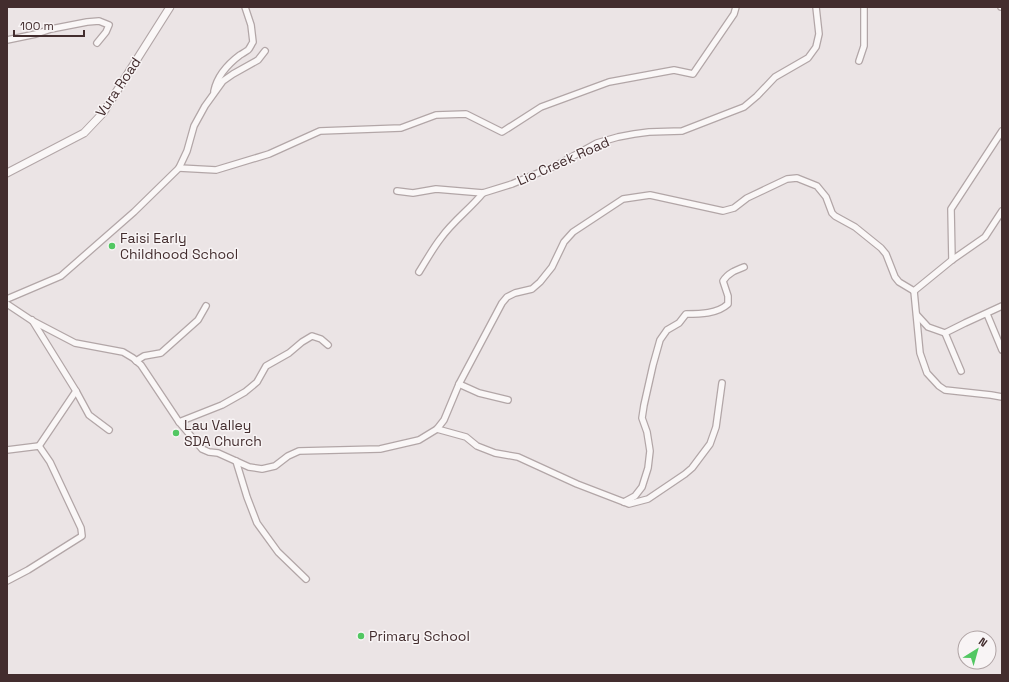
<svg xmlns="http://www.w3.org/2000/svg" width="1009" height="682" viewBox="0 0 1009 682" font-family="'Space Grotesk',sans-serif">
<style>
.lines{fill:none;stroke-linecap:round;stroke-linejoin:round}
.minor-casing{stroke:#b2a6a7;stroke-width:8}
.tertiary-casing{stroke:#b2a6a7;stroke-width:9}
.minor{stroke:#faf7f7;stroke-width:5.5}
.tertiary{stroke:#faf7f7;stroke-width:7}
.poi-dot{fill:#52c762;stroke:#f8f4f5;stroke-width:1.5}
.labels{text-anchor:middle;stroke-width:3;stroke-linejoin:round;paint-order:stroke}
.street-label{font-size:14px;fill:#432d2e;stroke:#f8f4f5}
.poi-label{font-size:14px;fill:#432d2e;stroke:#f8f4f5;text-anchor:start}
</style>
<rect width="100%" height="100%" fill="#ebe4e5"/>
<g class="lines">
<defs>
<g id="minor">
<polyline points="1001,7 1002,7"/>
<polyline points="7,40 36,34 51,29 87,22 99,21 109,25 106,32 97,43"/>
<polyline points="859,61 864,46 864,7"/>
<path d="M214,91C217,77 228,64 240,55C242,54 245,52 248,50C250,48 251,45 253,42L251,25L245,7"/>
<polyline points="179,168 216,170 269,154 320,131 401,128 436,115 466,114 502,132 541,107 609,82 674,70 693,74 734,14 736,7"/>
<polyline points="397,191 413,193 436,189 483,193 512,184 557,165 597,143 618,137 634,134 649,132 682,131 731,112 744,107 757,96 775,77 808,58 816,47 819,34 816,7"/>
<polyline points="952,260 951,209 1002,131"/>
<path d="M419,272C426,261 433,248 441,238C453,221 470,209 483,193"/>
<polyline points="914,291 920,353 927,373 939,386 945,390 991,395 1002,397"/>
<polyline points="914,291 952,260 985,237 1002,211"/>
<polyline points="7,299 61,276 134,212 179,168 187,151 194,126 205,106 223,81 233,74 258,60 265,51"/>
<polyline points="7,304 31,320 75,343 123,352 133,358 141,365 179,422 202,449 209,452 218,453 249,467 262,469 275,466 288,456 299,451 380,449 419,440 437,429 444,420 459,384 502,303 507,297 515,293 532,289 540,282 552,267 564,242 573,232 623,199 650,195 723,211 734,208 747,198 787,179 797,178 817,186 826,197 832,213 835,216 855,227 881,248 886,254 895,277 899,282 914,291"/>
<polyline points="987,314 1002,350"/>
<polyline points="917,315 928,327 945,333 965,323 1002,306"/>
<polyline points="32,320 76,391 89,415 109,430"/>
<polyline points="945,333 961,371"/>
<polyline points="136,361 144,356 161,353 198,320 206,306"/>
<polyline points="459,384 479,393 508,400"/>
<polyline points="179,422 222,405 245,392 257,382 266,366 289,353 302,342 312,336 321,339 328,345"/>
<polyline points="437,429 466,437 477,446 495,453 518,457 577,484 629,504 648,499 685,474 692,468 710,444 716,427 722,383"/>
<polyline points="39,446 76,391"/>
<polyline points="7,450 39,446 50,462 81,528 82,536 28,570 7,581"/>
<polyline points="236,461 247,497 257,523 278,552 306,579"/>
<path d="M624,502L635,496L642,487L648,468L650,451L647,432L642,418L644,405L653,365L660,340L667,330L679,323L686,314C700,314 717,314 728,304V296L723,281C728,273 736,270 744,267"/>
</g>
<polyline id="tertiary" points="7,173 84,133 103,113 170,7"/>
</defs>
<use href="#minor" class="minor-casing"/>
<use href="#tertiary" class="tertiary-casing"/>
<use href="#minor" class="minor"/>
<use href="#tertiary" class="tertiary"/>
</g>
<g class="poi-dot">
<circle cx="112" cy="246" r="4"/>
<circle cx="176" cy="433" r="4"/>
<circle cx="361" cy="636" r="4"/>
</g>
<g class="labels">
<g class="street-label">
<text transform="translate(118 87) rotate(-56)" y="5">Vura Road</text>
<text transform="translate(563 161) rotate(-24)" y="5">Lio Creek Road</text>
</g>
<g class="poi-label">
<text x="120" y="243">Faisi Early<tspan x="120" dy="16">Childhood School</tspan></text>
<text x="184" y="430">Lau Valley<tspan x="184" dy="16">SDA Church</tspan></text>
<text x="369" y="641">Primary School</text>
</g>
</g>
<rect width="1009" height="682" fill="none" stroke="#432d2e" stroke-width="16"/>
<g transform="translate(977 650) rotate(37)"><circle r="19" fill="#f8f4f5" stroke="#b0a4a5"/>
<path d="M0-3L7 15L0 10L-7 15Z" fill="#52c762"/>
<text y="-6" font-size="11" font-weight="bold" text-anchor="middle" fill="#432d2e">N</text>
</g>
<path d="M14 30v6h70v-6" fill="none" stroke="#432d2e" stroke-width="2"/>
<text x="20" y="30" font-size="12" fill="#432d2e" stroke="#f8f4f5" stroke-width="3" paint-order="stroke">100 m</text>
</svg>
